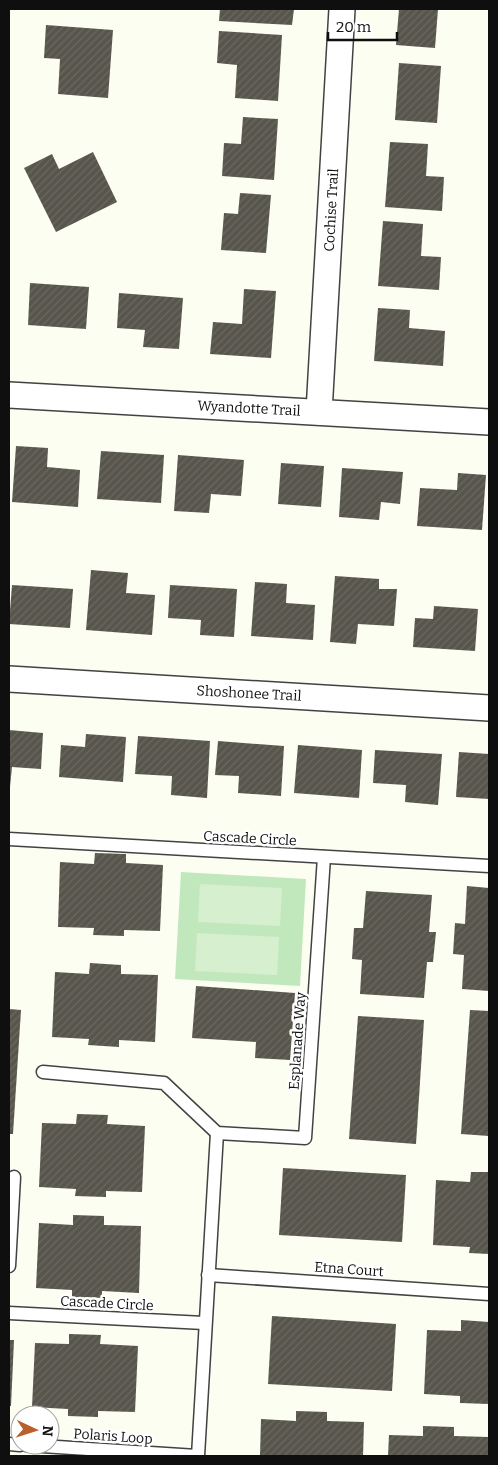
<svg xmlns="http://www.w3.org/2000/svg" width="498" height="1465" viewBox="0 0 498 1465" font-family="Bitter,serif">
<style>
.park{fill:#c1e8bd}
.pitch{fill:#d6efce}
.building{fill:url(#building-hatch)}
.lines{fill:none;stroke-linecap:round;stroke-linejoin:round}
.lane-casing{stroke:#424242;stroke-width:15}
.street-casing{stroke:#424242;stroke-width:28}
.lane{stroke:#fff;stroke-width:12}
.street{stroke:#fff;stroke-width:25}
.labels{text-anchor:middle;stroke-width:5;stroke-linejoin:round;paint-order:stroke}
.street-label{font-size:14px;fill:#0f0f0f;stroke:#fff}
</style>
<defs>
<pattern id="building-hatch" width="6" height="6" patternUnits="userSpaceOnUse" patternTransform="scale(1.25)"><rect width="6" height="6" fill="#57554c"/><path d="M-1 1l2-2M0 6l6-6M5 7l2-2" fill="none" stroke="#6a6961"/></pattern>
</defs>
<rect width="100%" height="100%" fill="#fcfef2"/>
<polygon class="park" points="181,872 306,879 300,986 175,979"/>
<g class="pitch">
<polygon points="200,884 282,888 280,926 198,922"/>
<polygon points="197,933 279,937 277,975 195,971"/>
</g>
<g class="building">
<polygon points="220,9 294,9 292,25 219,21"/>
<polygon points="399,9 438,9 435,48 396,45"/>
<polygon points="46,25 113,30 108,98 58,94 60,59 44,58"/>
<polygon points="219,31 282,35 278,101 235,98 237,65 217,63"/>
<polygon points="399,63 441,66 437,123 395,120"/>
<polygon points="243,117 278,119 274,180 222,176 224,143 241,144"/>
<polygon points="390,142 428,144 426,176 444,177 442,211 385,207"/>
<polygon points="93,152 117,202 56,232 24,168 52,154 59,169"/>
<polygon points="240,193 271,195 266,253 221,250 224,213 238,214"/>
<polygon points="383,221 423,224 421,256 441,257 439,290 378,286"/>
<polygon points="30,283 89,287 86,329 28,325"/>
<polygon points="244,289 276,291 271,358 210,354 213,322 242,324"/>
<polygon points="119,293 183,298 179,349 143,347 145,330 117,328"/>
<polygon points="378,308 410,310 409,328 445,331 443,366 374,361"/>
<polygon points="16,446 48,448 47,467 80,470 78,507 12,502"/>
<polygon points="101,451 164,455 161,503 97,499"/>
<polygon points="178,455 244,460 241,496 211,494 209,513 174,511"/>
<polygon points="281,463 324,466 321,507 278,504"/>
<polygon points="342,468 403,472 400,504 381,502 379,520 339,517"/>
<polygon points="458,473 486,475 482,530 417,526 420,488 457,490"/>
<polygon points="91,570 128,573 126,593 155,595 152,635 86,630"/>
<polygon points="335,576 379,579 379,589 397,589 394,626 358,624 356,644 330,642"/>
<polygon points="255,582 287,584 286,603 315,605 313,640 251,636"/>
<polygon points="12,585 73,589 70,628 9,624"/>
<polygon points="170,585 237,589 234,637 200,635 201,620 168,618"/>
<polygon points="434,606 478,609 475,651 413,647 415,618 433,619"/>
<polygon points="9,730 43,733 41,769 12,767 10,787"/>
<polygon points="86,734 126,737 123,782 59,777 61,745 85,747"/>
<polygon points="138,736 210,741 207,798 171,795 172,776 135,774"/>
<polygon points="218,741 284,746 281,796 238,793 239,776 215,775"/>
<polygon points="298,745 362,750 359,798 294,793"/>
<polygon points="375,750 442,754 438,805 405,802 406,785 373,783"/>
<polygon points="459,752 489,754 489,799 456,797"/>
<polygon points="95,853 126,854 126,863 163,865 160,931 124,930 124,936 93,935 94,928 58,927 60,862 94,864"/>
<polygon points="467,886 489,888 489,991 462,989 464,955 453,954 455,923 465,924"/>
<polygon points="366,891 432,895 429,932 436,932 433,962 427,962 424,998 360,994 362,960 352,959 354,928 363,928"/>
<polygon points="90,963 121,965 121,974 158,975 155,1042 119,1040 119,1047 88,1045 89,1039 52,1037 55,972 89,974"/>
<polygon points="196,986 295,993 290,1060 255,1058 256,1042 192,1038"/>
<polygon points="9,1009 21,1010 13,1134 9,1134"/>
<polygon points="470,1010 489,1011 489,1136 461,1134"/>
<polygon points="358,1016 424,1020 416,1144 349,1139"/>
<polygon points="77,1114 108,1115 107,1124 145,1126 142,1192 106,1191 106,1197 75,1196 76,1189 39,1187 42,1123 76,1124"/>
<polygon points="283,1168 406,1175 402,1242 279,1235"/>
<polygon points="471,1172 489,1172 489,1254 469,1253 470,1247 433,1245 436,1180 470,1182"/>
<polygon points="73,1215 104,1216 104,1225 141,1226 139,1293 102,1291 102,1298 72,1297 72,1290 36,1288 39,1223 73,1225"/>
<polygon points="272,1316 396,1324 392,1391 268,1384"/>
<polygon points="461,1320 489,1322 489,1404 460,1403 460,1396 424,1394 427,1330 461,1331"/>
<polygon points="69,1334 101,1335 100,1344 138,1346 135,1412 98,1411 98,1417 68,1416 68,1409 32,1407 35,1343 69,1344"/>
<polygon points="9,1340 14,1340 11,1406 9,1406"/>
<polygon points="296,1411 327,1412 327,1421 364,1422 363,1456 260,1456 261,1419 296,1421"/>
<polygon points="423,1426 454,1427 454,1436 489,1437 489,1456 388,1456 389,1435 423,1436"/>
</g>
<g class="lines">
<defs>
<g id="lane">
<polyline points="9,839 489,866"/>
<polyline points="43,1072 164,1083 217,1133 305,1138 324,857"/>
<polyline points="9,1266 14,1177"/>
<polyline points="208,1275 489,1294"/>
<polyline points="9,1313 204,1323"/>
<polyline points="9,1444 20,1445"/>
<polyline points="26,1445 197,1456"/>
<polyline points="198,1456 217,1133"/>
</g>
<g id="street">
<polyline points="9,395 489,422"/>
<polyline points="319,412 342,9"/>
<polyline points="9,679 489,708"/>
</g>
</defs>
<use href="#lane" class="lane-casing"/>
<use href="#street" class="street-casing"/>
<use href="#lane" class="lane"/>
<use href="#street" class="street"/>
</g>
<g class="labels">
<g class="street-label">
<text transform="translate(331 210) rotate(-87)" y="5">Cochise Trail</text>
<text transform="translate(249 408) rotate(3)" y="5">Wyandotte Trail</text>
<text transform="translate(249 693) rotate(3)" y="5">Shoshonee Trail</text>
<text transform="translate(250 838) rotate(3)" y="5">Cascade Circle</text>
<text transform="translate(297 1041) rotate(-86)" y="5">Esplanade Way</text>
<text transform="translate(349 1269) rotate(4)" y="5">Etna Court</text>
<text transform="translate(107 1303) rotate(3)" y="5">Cascade Circle</text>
<text transform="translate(113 1436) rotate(4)" y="5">Polaris Loop</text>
</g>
</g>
<rect width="498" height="1465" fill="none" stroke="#0f0f0f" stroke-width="20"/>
<g transform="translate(35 1430) rotate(94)"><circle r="24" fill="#ffffff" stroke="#9f9f9f"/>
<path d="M0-4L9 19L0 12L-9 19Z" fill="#b9602e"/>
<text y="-8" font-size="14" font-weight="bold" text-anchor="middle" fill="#0f0f0f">N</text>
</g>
<path d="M328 32v8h69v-8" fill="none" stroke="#0f0f0f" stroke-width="2.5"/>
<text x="336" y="32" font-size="15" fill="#0f0f0f" stroke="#ffffff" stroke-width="4" paint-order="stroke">20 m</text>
</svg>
